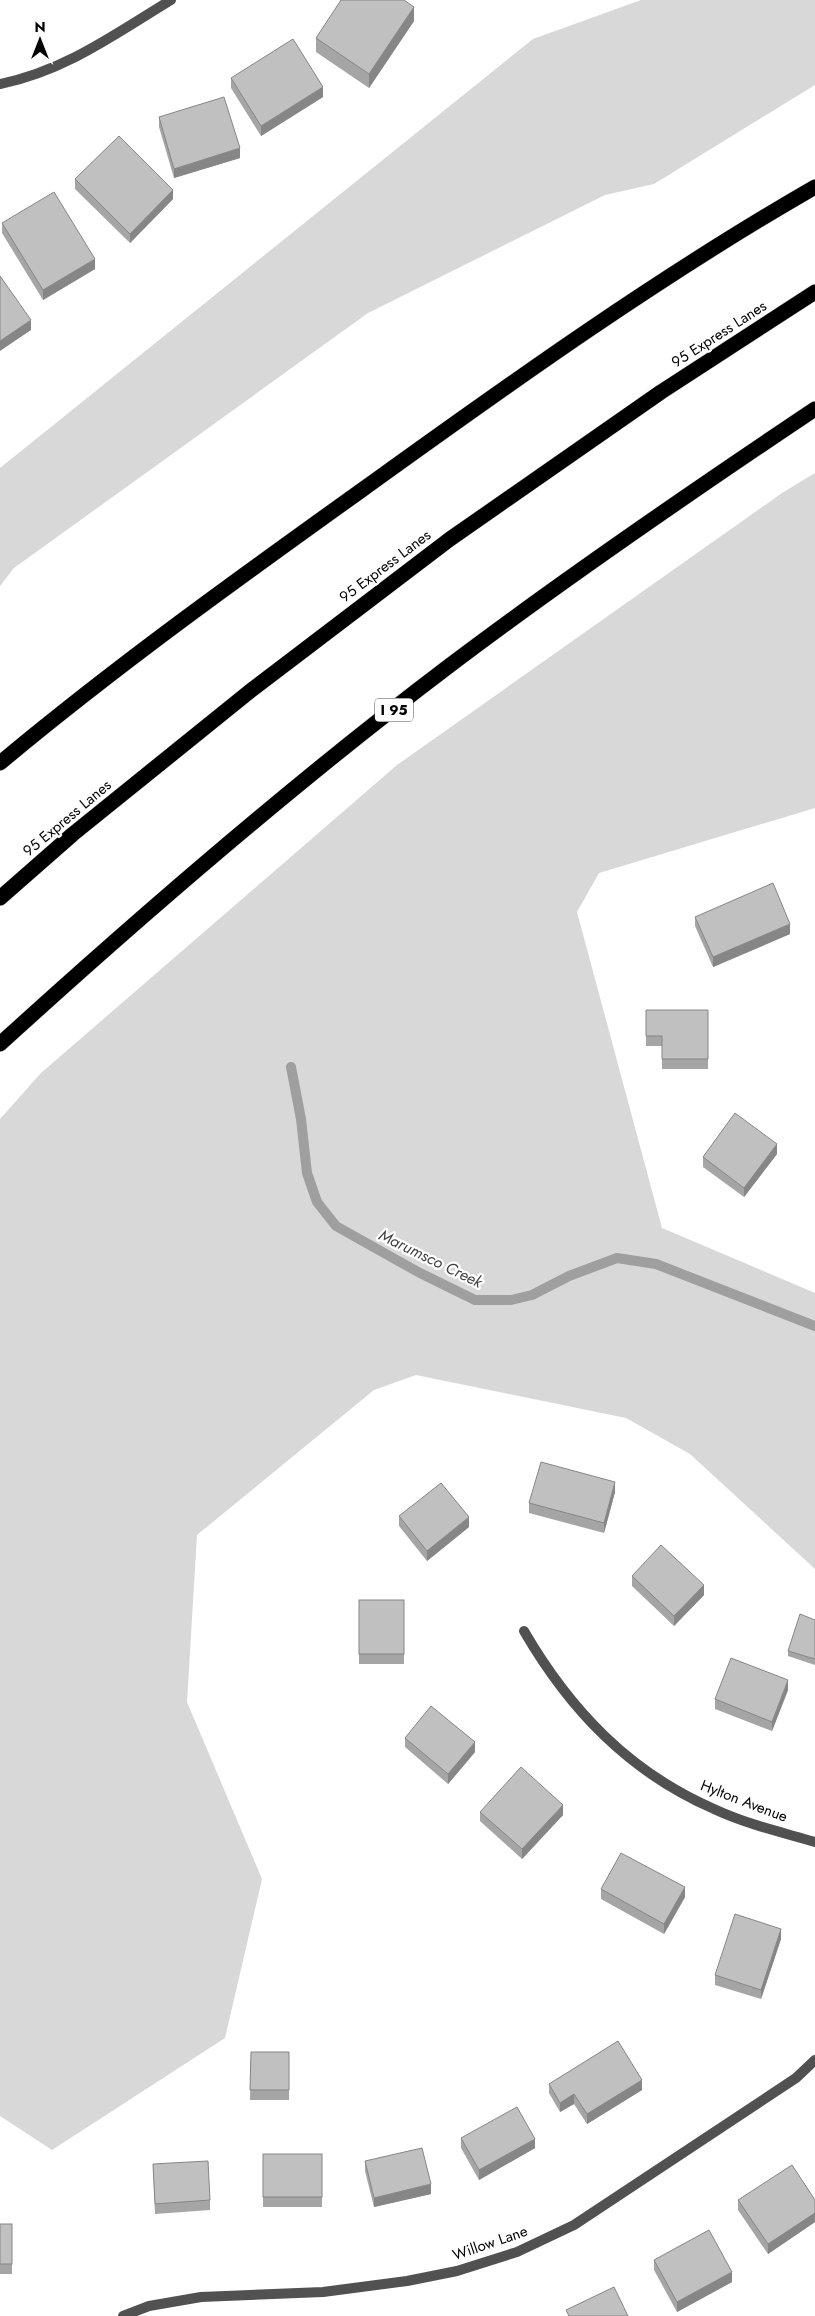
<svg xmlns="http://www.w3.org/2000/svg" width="815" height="2316" viewBox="0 0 815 2316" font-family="Jost,sans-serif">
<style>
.green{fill:#d8d8d8}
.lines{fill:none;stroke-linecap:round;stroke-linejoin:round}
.stream{stroke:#9f9f9f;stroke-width:10}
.motorway-casing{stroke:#dbdbdb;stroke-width:16}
.minor{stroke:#515151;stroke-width:10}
.motorway{stroke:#000;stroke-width:15}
.wall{fill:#a5a5a5}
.shaded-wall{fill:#868686}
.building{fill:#c0c0c0;stroke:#868686}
.labels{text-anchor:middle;stroke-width:4.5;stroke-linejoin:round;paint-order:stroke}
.shield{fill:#fff;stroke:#4c4c4c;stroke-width:1}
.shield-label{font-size:14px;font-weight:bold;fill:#000}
.street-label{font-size:15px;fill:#000;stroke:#fff}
.water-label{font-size:16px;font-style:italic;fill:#404040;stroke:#fff}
</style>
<rect width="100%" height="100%" fill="#fff"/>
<g class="green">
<polygon points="641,0 815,0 815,85 654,184 605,195 368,313 14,568 0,586 0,468 533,39"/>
<polygon points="815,473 815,808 599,873 577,912 662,1228 815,1293 815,1569 690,1454 626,1418 416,1375 374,1390 197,1535 187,1702 262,1879 225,2038 52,2150 0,2116 0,1119 41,1073 397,765 782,493"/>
</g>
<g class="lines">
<polyline class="stream" points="291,1067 301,1119 307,1173 317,1202 336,1226 420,1273 475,1300 511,1300 532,1295 569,1276 617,1258 656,1264 815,1326"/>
<defs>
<g id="motorway">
<path d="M0,763C120,663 246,573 373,482C516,379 662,275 815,187"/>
<polyline points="0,898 73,834 249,692 450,539 661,392 815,292"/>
<path d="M0,1044C144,913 293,784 449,666C568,576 691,492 815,409"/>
</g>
</defs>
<use href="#motorway" class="motorway-casing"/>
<g class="minor">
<path d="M0,84C65,71 115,34 171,0"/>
<path d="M524,1631C570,1710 629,1772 714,1809C746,1824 781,1832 815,1842"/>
<polyline points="123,2316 149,2306 201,2297 323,2292 407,2281 457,2271 517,2252 574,2225 796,2078 815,2060"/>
</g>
<use href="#motorway" class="motorway"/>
</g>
<g class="wall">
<polygon points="414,21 369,88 316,52 316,38"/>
<polygon points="231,78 323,97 261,136 231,88"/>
<polygon points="159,117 240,158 174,178 159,127"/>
<polygon points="75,179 173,199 130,243 75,189"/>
<polygon points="2,223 95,269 43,300 2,233"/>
<polygon points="695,917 790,934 713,967 695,926"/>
<polygon points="646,1010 708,1010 708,1069 662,1069 662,1046 646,1046"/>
<polygon points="777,1154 744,1197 703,1167 703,1157"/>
<polygon points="615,1492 604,1533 529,1513 529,1503"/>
<polygon points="399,1516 469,1527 427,1561 399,1526"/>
<polygon points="632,1576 704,1595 674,1626 632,1586"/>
<rect x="359" y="1600" width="45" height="64"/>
<polygon points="815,1620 815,1665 788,1656 788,1651"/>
<polygon points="788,1690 772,1731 715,1709 715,1699"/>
<polygon points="405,1738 475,1752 448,1784 405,1747"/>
<polygon points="480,1812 563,1815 522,1859 480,1821"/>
<polygon points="601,1889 685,1897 664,1934 601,1899"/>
<polygon points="781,1939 761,1999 715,1985 715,1975"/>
<polygon points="251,2052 289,2052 289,2100 250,2100"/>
<polygon points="549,2084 642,2090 587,2124 574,2104 560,2112 549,2093"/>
<polygon points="461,2138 535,2148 479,2180 461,2148"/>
<rect x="263" y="2154" width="59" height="53"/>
<polygon points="365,2161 431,2194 374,2207 365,2171"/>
<polygon points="153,2164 210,2200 210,2210 155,2214"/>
<polygon points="738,2200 815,2200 815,2222 768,2254 738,2210"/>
<rect x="0" y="2224" width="12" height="50"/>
<polygon points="654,2260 732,2282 677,2312 654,2270"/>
</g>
<g class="shaded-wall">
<polygon points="414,7 414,21 369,88 369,74"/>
<polygon points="323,87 323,97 261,136 261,126"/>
<polygon points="240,148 240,158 174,178 174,169"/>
<polygon points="173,190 173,199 130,243 130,234"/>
<polygon points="95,259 95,269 43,300 43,290"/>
<polygon points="31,320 31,330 0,351 0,341"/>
<polygon points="790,924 790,934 713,967 713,957"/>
<polygon points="777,1144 777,1154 744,1197 744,1188"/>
<polygon points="615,1482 615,1492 604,1533 604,1523"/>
<polygon points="469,1517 469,1527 427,1561 427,1551"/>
<polygon points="704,1585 704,1595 674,1626 674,1616"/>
<polygon points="788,1680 788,1690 772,1731 772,1722"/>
<polygon points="475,1742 475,1752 448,1784 448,1774"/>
<polygon points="563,1805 563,1815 522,1859 522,1849"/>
<polygon points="685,1887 685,1897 664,1934 664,1924"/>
<polygon points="781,1929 781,1939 761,1999 761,1990"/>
<polygon points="642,2080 642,2090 587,2124 587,2114"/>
<polygon points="574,2094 574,2104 560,2112 560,2103"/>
<polygon points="535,2139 535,2148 479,2180 479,2170"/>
<polygon points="431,2184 431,2194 374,2207 374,2198"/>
<polygon points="815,2213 815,2222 768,2254 768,2244"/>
<polygon points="732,2272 732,2282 677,2312 677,2302"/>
</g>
<g class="building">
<polygon points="341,0 404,0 414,7 369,74 316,38"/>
<polygon points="293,39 323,87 261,126 231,78"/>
<polygon points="224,97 240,148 174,169 159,117"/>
<polygon points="119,136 173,190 130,234 75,179"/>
<polygon points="54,192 95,259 43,290 2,223"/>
<polygon points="0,276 31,320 0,341"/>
<polygon points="773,883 790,924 713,957 695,917"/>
<polygon points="646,1010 708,1010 708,1059 662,1059 662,1036 646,1036"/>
<polygon points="735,1113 777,1144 744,1188 703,1157"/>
<polygon points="541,1462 615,1482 604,1523 529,1503"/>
<polygon points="441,1483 469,1517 427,1551 399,1516"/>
<polygon points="661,1545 704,1585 674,1616 632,1576"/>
<rect x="359" y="1600" width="45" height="54"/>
<polygon points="800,1614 815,1620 815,1659 788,1651"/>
<polygon points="731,1658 788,1680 772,1722 715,1699"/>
<polygon points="431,1706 475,1742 448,1774 405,1738"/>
<polygon points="521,1767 563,1805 522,1849 480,1812"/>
<polygon points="621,1853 685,1887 664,1924 601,1889"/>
<polygon points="735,1914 781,1929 761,1990 715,1975"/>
<polygon points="618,2041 642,2080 587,2114 574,2094 560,2103 549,2084"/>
<polygon points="251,2052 289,2052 289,2090 250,2090"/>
<polygon points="517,2107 535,2139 479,2170 461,2138"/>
<polygon points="422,2148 431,2184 374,2198 365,2161"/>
<rect x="263" y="2154" width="59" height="43"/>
<polygon points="208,2161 210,2200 155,2204 153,2164"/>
<polygon points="792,2165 815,2200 815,2213 768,2244 738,2200"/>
<rect x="0" y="2224" width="12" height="40"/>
<polygon points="709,2230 732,2272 677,2302 654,2260"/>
<polygon points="614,2287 628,2316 569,2316 566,2310"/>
</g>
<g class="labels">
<rect class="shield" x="375" y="698.5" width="38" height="23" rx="4"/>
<g class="shield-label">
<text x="394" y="715">I 95</text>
</g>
<g class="street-label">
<text transform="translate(719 334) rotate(-33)" y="5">95 Express Lanes</text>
<text transform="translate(385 566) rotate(-37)" y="5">95 Express Lanes</text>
<text transform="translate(67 818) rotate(-40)" y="5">95 Express Lanes</text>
<text transform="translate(744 1801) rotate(21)" y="5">Hylton Avenue</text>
<text transform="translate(490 2243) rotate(-19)" y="5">Willow Lane</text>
</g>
<g class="water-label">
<text transform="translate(431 1258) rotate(26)" y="6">Marumsco Creek</text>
</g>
</g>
<g transform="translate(40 40)" stroke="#ffffff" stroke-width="4" paint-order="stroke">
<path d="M0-4L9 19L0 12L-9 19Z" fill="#000000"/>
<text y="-8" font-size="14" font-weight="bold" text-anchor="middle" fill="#000000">N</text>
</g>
</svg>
